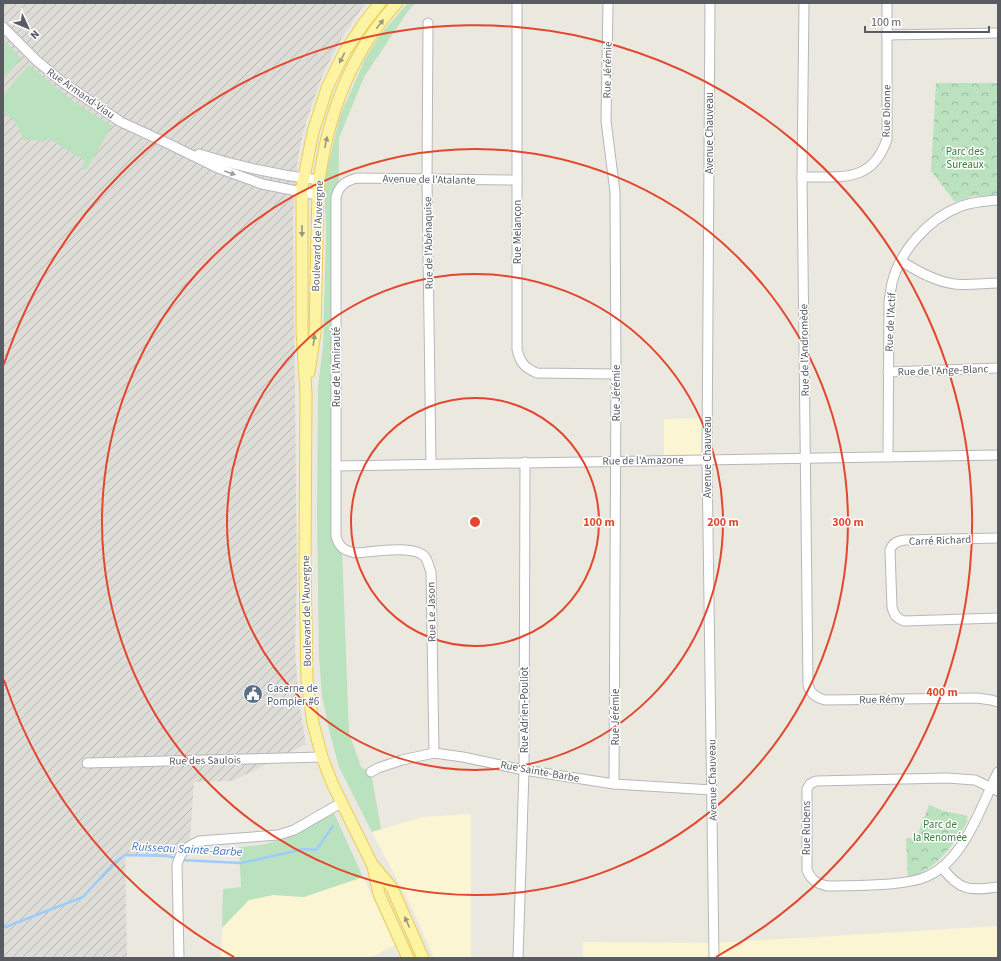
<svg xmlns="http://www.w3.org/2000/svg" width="1001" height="961" viewBox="0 0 1001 961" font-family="'Source Sans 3',sans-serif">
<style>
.commercial{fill:#fcf5d3}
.industrial{fill:url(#industrial-furrows)}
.grass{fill:#bbe2be}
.forest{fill:url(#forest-crowns)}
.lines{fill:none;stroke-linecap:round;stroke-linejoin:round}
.stream{stroke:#9ecdfc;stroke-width:2.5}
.minor-casing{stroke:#b5b7bc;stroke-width:11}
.major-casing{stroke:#eccc57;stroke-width:13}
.minor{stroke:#fff;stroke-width:9}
.major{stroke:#fcf4a3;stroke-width:11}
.oneway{fill:#9a987b}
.oneway2{fill:#9b9da0}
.ring{fill:none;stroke:#e3472d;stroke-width:2}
.labels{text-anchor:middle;stroke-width:3;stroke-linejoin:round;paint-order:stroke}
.street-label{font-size:11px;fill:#585b60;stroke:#fff}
.park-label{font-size:11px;fill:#36813f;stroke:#fff}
.service-label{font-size:11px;fill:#4e5e75;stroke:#fff;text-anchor:start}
.water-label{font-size:12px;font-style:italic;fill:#4276bd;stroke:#fff}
.centre{fill:#e3472d;stroke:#fff;stroke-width:2}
.ring-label{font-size:12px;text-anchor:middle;font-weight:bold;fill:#e3472d;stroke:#fff;stroke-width:3;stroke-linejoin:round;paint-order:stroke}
</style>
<defs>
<pattern id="industrial-furrows" width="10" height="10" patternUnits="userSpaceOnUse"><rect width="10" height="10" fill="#dedcd7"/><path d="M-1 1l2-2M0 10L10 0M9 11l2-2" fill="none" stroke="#b7b5b2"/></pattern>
<pattern id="forest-crowns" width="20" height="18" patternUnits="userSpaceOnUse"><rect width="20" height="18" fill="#bbe2be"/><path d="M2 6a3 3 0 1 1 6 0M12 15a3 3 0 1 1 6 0" fill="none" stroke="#9bba9e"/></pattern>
</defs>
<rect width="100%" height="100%" fill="#ebe9df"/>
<g class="commercial">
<polygon points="707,418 707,459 664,460 664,419"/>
<polygon points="471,814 471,958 434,958 411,906 372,832 423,817"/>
<polygon points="363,877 395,945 370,958 221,958 222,928 249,900 273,895 304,897"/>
<polygon points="998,926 998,958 583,958 583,942 714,943"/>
</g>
<polygon class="industrial" points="3,3 366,3 361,9 340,41 324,72 313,101 303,133 298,158 293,215 297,574 295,651 299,702 306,744 233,781 194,782 190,840 180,855 125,855 127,958 3,958"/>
<g class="grass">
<polygon points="408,3 416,3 408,11 364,77 339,138 336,536 342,549 349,733 361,767 371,772 381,829 372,832 339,767 330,734 322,696 319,658 317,514 318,386 323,347 326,230 324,182 340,116 365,59 380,35"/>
<polygon points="3,39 21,58 3,80"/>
<path d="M29,65L74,102L112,126L87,168L84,170L81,168L85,161L48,138L43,143L39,140H23C21,137 22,134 20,131C17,122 10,117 3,111V95Z"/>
<path d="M333,811L363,877L304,897L273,895L249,900L222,928L223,889L241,887L239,847C248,846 256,846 265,844C289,840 312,823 333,811Z"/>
</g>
<g class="forest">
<polygon points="936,83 998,83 998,195 973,196 955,202 931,171"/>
<path d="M929,805L944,811L968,816L966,820L968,821C958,837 948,853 933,865C925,871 916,875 908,879L906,838L917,839L923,817L925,816Z"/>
</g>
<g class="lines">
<g class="stream">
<polyline points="181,860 241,863 304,849 316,850 333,826"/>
<polyline points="3,928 83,897 114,863 125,855 167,856 176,858"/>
</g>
<defs>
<g id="minor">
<path d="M517,3V349C520,363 525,368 537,373L616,374"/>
<polyline points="608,3 606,121 615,192 616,374 614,784"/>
<polyline points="710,3 707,459 714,958"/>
<path d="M804,3L802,177L808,685C810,693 817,698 825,700L977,698L991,700L998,702"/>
<polyline points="428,23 427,180 431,464"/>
<polyline points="3,27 36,60 61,81 121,122 169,144 218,168 262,184 317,195"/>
<polyline points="887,35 998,33"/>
<path d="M199,154C240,167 276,175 319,180"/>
<path d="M802,177C841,176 872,184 887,139V3"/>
<path d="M901,261C917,271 936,282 955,284C969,286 984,283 998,283"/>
<polyline points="888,372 998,368"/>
<path d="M888,457L889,302C890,295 891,289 892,283C900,251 928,219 959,207C971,202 985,201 998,200"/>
<polyline points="336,466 998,455"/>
<path d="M998,538L905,540C897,541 893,543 890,550L892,607C894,615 896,618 904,621L998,618"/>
<path d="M434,753L431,572C429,567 428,561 425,557C415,544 372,552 356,553C345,551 339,548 336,536V197C339,186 345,181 357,178L517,180"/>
<polyline points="87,763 322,757"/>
<polyline points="371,772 378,768 402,760 434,753 463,757 524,770 614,784 712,790"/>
<path d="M998,772C981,806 965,859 928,876C904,887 854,885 828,886C817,884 811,880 807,870V789L810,784L816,781L947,778L975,780L998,791"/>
<path d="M942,867C959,891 970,891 998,887"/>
<path d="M179,958L177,865C181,850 187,847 199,841L278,835L294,830L341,803"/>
<polyline points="518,958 524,770 525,462"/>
</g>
<g id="major">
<polyline points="380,3 364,23 344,53 327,88 313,132 302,187 302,331 306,393 305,567 307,681 313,723 322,757 332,783 372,864 392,888 423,958"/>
<path d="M309,372L315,333L318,189C326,121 349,54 397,3"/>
<polyline points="373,866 379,894 408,958"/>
</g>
</defs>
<use href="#minor" class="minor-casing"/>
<use href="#major" class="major-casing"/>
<use href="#minor" class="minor"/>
<use href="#major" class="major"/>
</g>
<defs><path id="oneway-solid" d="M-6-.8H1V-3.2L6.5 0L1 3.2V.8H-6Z"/></defs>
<g class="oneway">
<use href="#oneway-solid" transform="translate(380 24) rotate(-52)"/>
<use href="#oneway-solid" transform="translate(342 58) rotate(117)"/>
<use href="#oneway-solid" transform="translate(326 142) rotate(-78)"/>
<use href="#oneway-solid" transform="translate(302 231) rotate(90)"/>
<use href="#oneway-solid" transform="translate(314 340) rotate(-82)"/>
<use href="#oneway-solid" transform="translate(407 922) rotate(-114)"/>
</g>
<use class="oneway2" href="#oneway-solid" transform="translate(230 173) rotate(19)"/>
<g class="ring">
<circle cx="475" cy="522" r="124"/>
<circle cx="475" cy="522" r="248"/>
<circle cx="475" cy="522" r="373"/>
<path d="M234 957A497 497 0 0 1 4 680M4 364A497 497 0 1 1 716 957"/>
</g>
<defs>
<symbol id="civic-disc" viewBox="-11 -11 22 22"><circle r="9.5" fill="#5c6f8a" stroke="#fff"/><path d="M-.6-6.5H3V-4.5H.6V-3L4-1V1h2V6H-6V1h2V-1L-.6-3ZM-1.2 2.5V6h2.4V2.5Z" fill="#fff"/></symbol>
</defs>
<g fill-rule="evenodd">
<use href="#civic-disc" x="242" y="683" width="22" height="22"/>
</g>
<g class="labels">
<g class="street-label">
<text transform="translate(607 70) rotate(-89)" y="4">Rue Jérémie</text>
<text transform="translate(81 93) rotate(35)" y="4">Rue Armand-Viau</text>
<text transform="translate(886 111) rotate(-89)" y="4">Rue Dionne</text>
<text transform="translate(709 133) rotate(-90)" y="4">Avenue Chauveau</text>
<text transform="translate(429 179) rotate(1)" y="4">Avenue de l'Atalante</text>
<text transform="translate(517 232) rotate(-90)" y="4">Rue Melançon</text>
<text transform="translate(317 236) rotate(-88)" y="4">Boulevard de l'Auvergne</text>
<text transform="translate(428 243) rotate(-91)" y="4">Rue de l'Abénaquise</text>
<text transform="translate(890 322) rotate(-87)" y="4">Rue de l'Actif</text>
<text transform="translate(804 350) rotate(-91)" y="4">Rue de l'Andromède</text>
<text transform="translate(336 367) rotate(-90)" y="4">Rue de l'Amirauté</text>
<text transform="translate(943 370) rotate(-2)" y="4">Rue de l'Ange-Blanc</text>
<text transform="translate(616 393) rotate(-90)" y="4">Rue Jérémie</text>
<text transform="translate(707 457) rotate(-90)" y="4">Avenue Chauveau</text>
<text transform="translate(643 460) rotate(-1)" y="4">Rue de l'Amazone</text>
<text transform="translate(940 540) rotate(-2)" y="4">Carré Richard</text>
<text transform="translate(306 611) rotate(-91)" y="4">Boulevard de l'Auvergne</text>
<text transform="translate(431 612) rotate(-91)" y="4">Rue Le Jason</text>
<text transform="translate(882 699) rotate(-1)" y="4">Rue Rémy</text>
<text transform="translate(524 710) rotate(-90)" y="4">Rue Adrien-Pouliot</text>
<text transform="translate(615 717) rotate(-90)" y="4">Rue Jérémie</text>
<text transform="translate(205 760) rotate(-1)" y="4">Rue des Saulois</text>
<text transform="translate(540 771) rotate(10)" y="4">Rue Sainte-Barbe</text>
<text transform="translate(712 780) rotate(-91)" y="4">Avenue Chauveau</text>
<text transform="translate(806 828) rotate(-90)" y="4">Rue Rubens</text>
</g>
<g class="park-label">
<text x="965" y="155">Parc des<tspan x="965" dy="13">Sureaux</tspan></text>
<text x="940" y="828">Parc de<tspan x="940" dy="13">la Renomée</tspan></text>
</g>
<g class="service-label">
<text x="267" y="692">Caserne de<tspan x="267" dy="13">Pompier #6</tspan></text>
</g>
<g class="water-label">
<text transform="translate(187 849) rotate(3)" y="4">Ruisseau Sainte-Barbe</text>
</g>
</g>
<circle cx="475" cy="522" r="6" class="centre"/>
<g class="ring-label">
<text x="599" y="526">100 m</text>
<text x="723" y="526">200 m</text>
<text x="848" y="526">300 m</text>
<text x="942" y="696">400 m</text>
</g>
<rect width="1001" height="961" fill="none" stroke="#585b60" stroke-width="8"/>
<g transform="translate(28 28) rotate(134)" stroke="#ffffff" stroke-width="3" paint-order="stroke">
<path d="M0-3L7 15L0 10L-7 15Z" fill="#585b60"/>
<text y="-6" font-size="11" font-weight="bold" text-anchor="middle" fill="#585b60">N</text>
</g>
<path d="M865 26v6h124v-6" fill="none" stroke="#585b60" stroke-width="2"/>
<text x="871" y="26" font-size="12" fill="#585b60" stroke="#ffffff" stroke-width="3" paint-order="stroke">100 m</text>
</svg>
